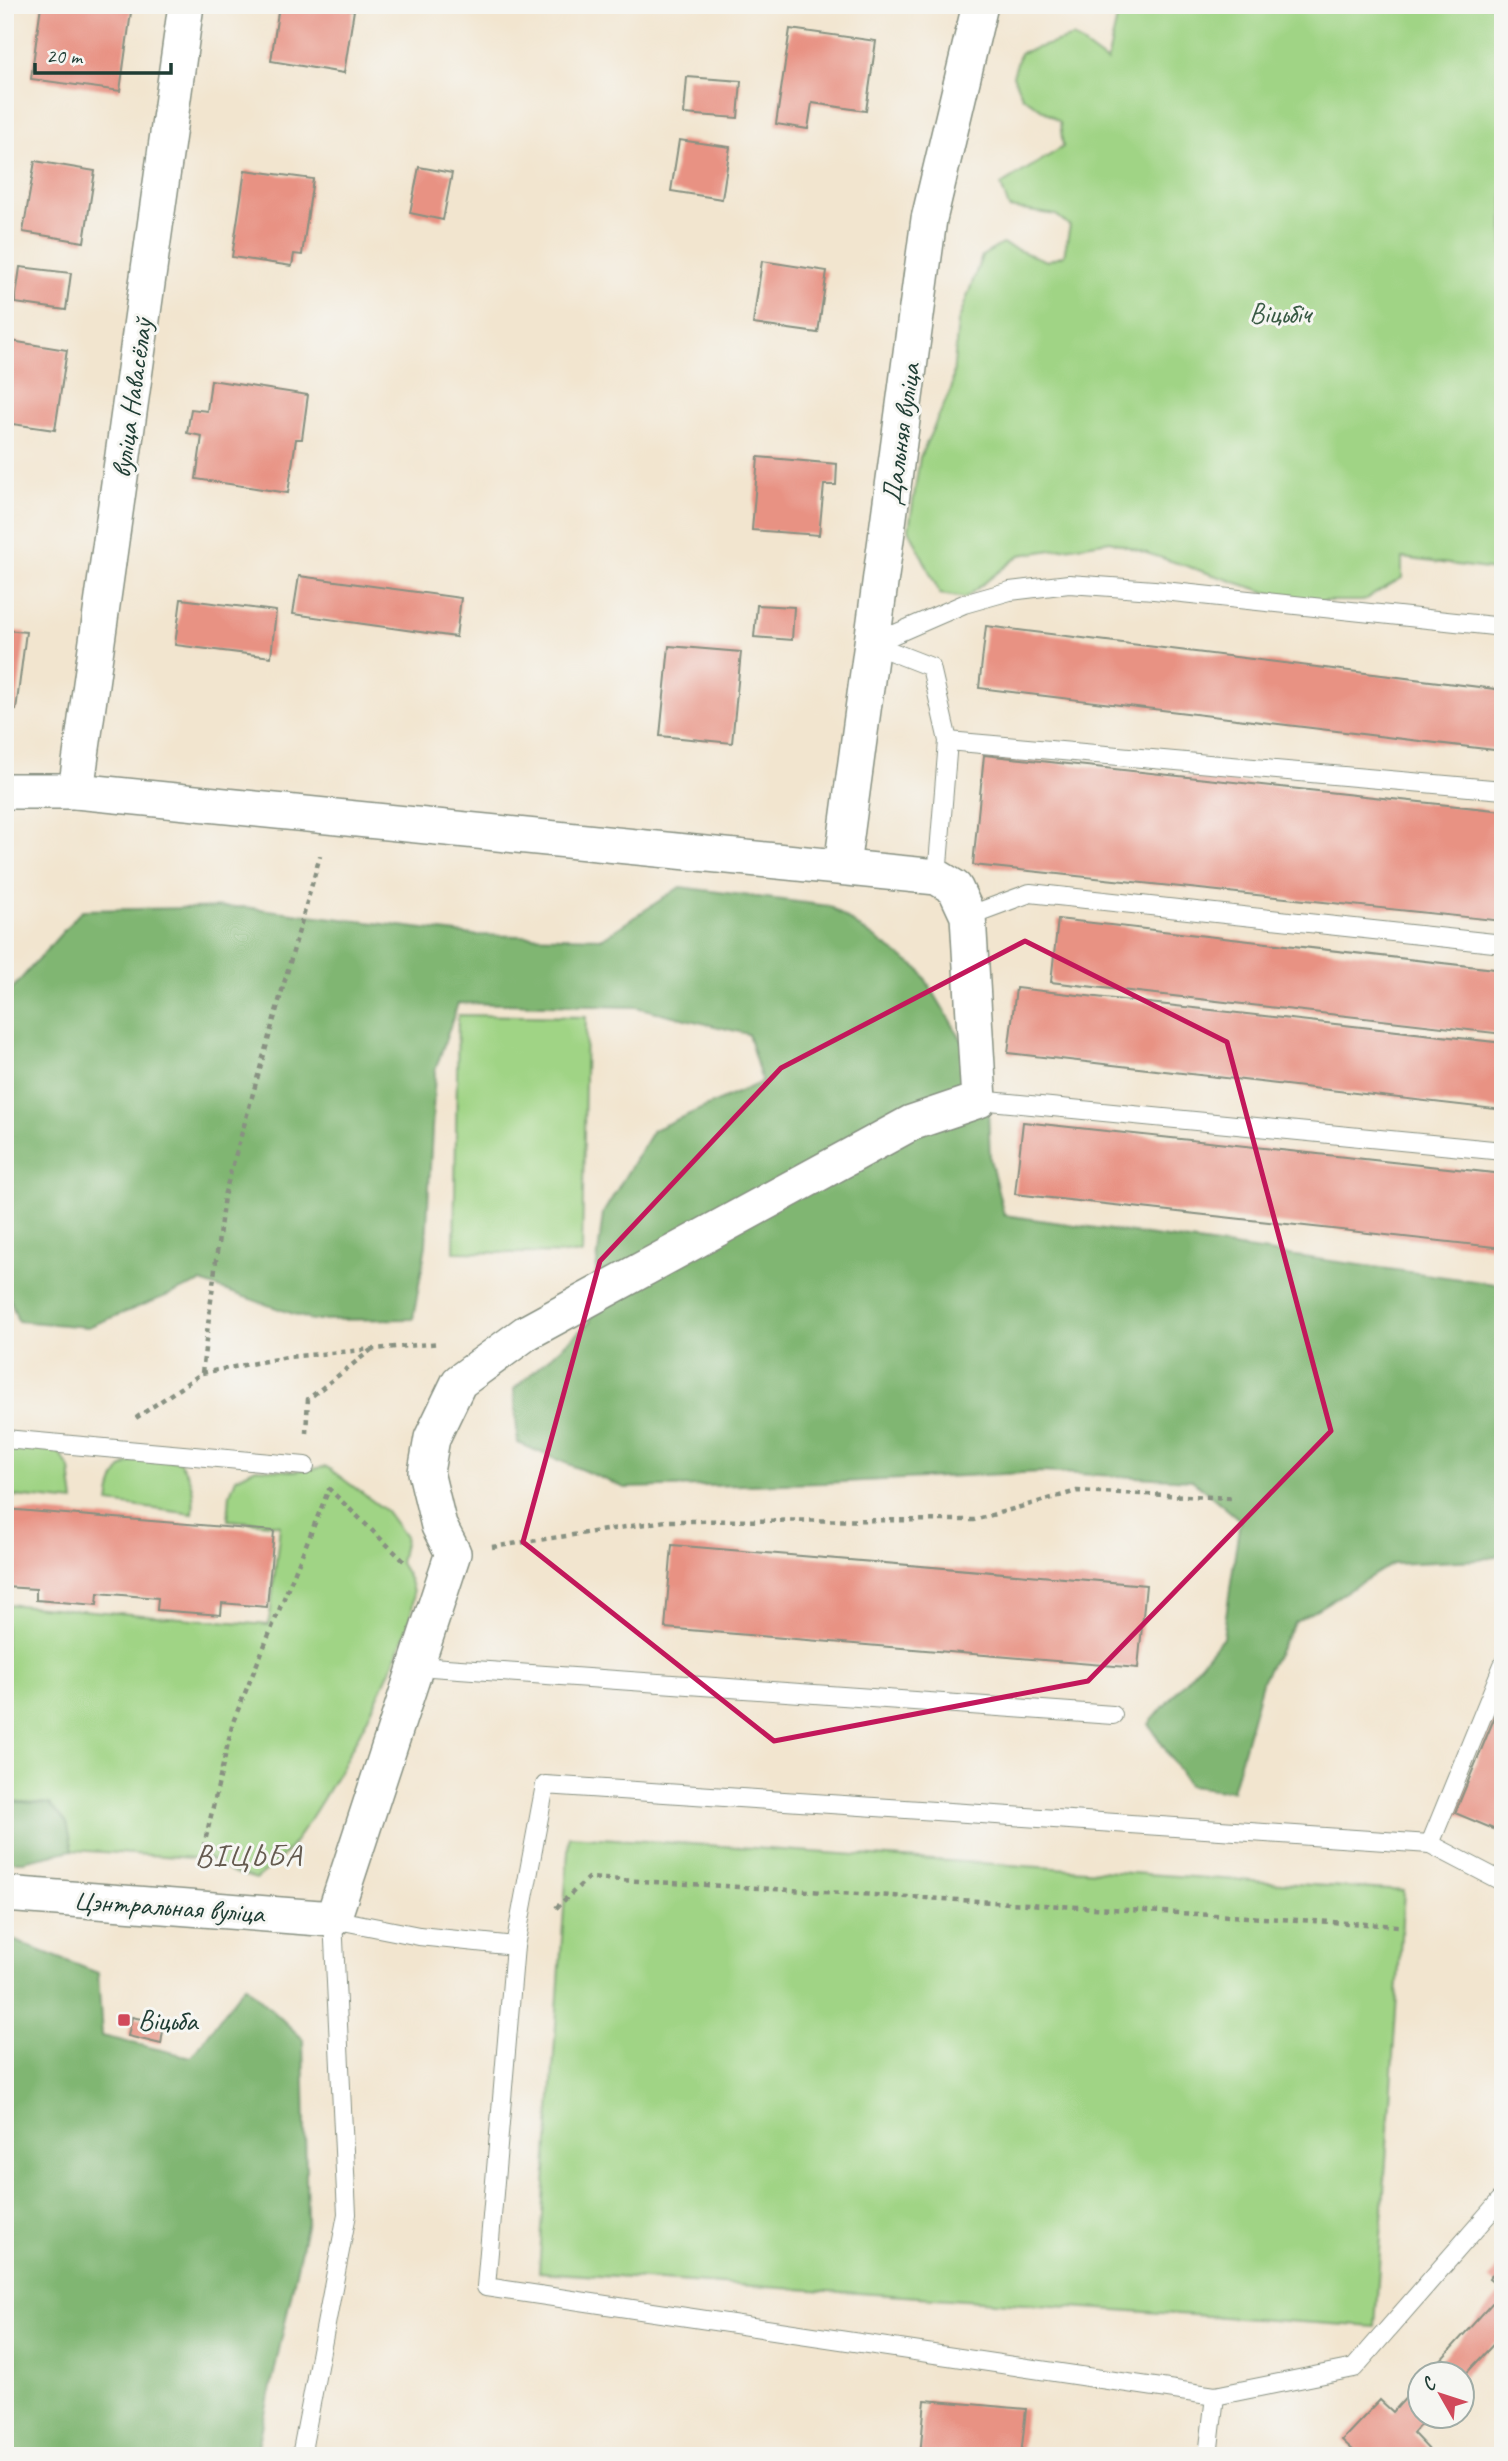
<svg xmlns="http://www.w3.org/2000/svg" width="1508" height="2461" viewBox="0 0 1508 2461" font-family="Caveat,sans-serif">
<style>
.green{fill:#a0d485;stroke:#60885c;stroke-width:2}
.forest{fill:#80b672;stroke:#507a53;stroke-width:2}
.building{fill:#e89283}
.lines{fill:none;stroke-linecap:round;stroke-linejoin:round}
.lane-casing{stroke:#889182;stroke-width:20}
.street-casing{stroke:#889182;stroke-width:38}
.path{stroke:#889182;stroke-width:4.5;stroke-dasharray:5 5;stroke-linecap:butt}
.lane{stroke:#fff;stroke-width:18}
.street{stroke:#fff;stroke-width:35}
.marked{fill:none;stroke:#c2185b;stroke-width:5;stroke-linejoin:round}
.poi-dot{fill:#d1495b;stroke:#f6f6f2;stroke-width:2.5}
.labels{text-anchor:middle;stroke-width:6;stroke-linejoin:round;paint-order:stroke}
.park-label{font-size:28px;fill:#395b44;stroke:#f6f6f2}
.street-label{font-size:28px;fill:#1f3d34;stroke:#f6f6f2}
.poi-label{font-size:28px;fill:#1f3d34;stroke:#f6f6f2;text-anchor:start}
.quarter-label{font-size:32px;letter-spacing:2px;fill:#655b50;stroke:#f6f6f2}
</style>
<rect width="100%" height="100%" fill="#f6f6f2"/>
<filter id="ink" filterUnits="userSpaceOnUse"><feTurbulence type="fractalNoise" baseFrequency=".0143" numOctaves="2"/><feDisplacementMap in="SourceGraphic" scale="14" xChannelSelector="R" yChannelSelector="G"/><feConvolveMatrix kernelMatrix="1 2 1 2 8 2 1 2 1" color-interpolation-filters="sRGB"/></filter>
<filter id="wash" filterUnits="userSpaceOnUse"><feTurbulence type="fractalNoise" baseFrequency=".00686" numOctaves="4" result="noise"/><feDisplacementMap in="SourceGraphic" scale="28" xChannelSelector="R" yChannelSelector="G"/><feGaussianBlur stdDeviation="1.57" result="paint"/><feColorMatrix in="noise" values="0 0 0 0 0 0 0 0 0 0 0 0 0 0 0 0 0 1.4 0 .05"/><feComposite in="paint" operator="in"/></filter>
<g filter="url(#wash)">
<rect width="100%" height="100%" fill="#f2e5cf"/>
<g class="green">
<polygon points="1120,5 1503,5 1503,571 1402,558 1402,578 1362,601 1293,601 1110,541 1020,555 965,598 940,594 909,529 920,457 952,387 958,322 982,256 1002,244 1047,261 1064,255 1070,226 1056,215 1009,208 1001,185 1063,147 1060,122 1022,96 1013,76 1020,53 1073,37 1107,62"/>
<polygon points="458,1015 586,1017 582,1254 454,1252"/>
<polygon points="18,1446 57,1450 70,1469 74,1502 5,1495 5,1451"/>
<path d="M145,1457L179,1461C192,1479 195,1492 193,1514L109,1503C112,1477 118,1464 145,1457Z"/>
<path d="M327,1467L386,1511L405,1537L400,1563C408,1576 415,1587 413,1603C408,1651 316,1824 281,1858C273,1866 264,1872 256,1879L232,1872L209,1859L73,1850L67,1824L50,1804L5,1801V1604L269,1625L280,1525L228,1520L230,1494L236,1478L256,1468L293,1471Z"/>
<polygon points="569,1836 1404,1891 1375,2327 539,2272"/>
</g>
<g class="forest">
<polygon points="680,887 829,906 920,970 987,1082 990,1159 1004,1215 1503,1285 1503,1554 1479,1560 1392,1564 1294,1623 1263,1679 1232,1791 1189,1786 1149,1724 1223,1637 1240,1520 1192,1480 1041,1472 823,1483 625,1488 518,1443 514,1389 590,1322 603,1213 653,1130 762,1082 748,1034 636,1007 458,1003 435,1071 426,1245 413,1319 311,1320 201,1282 88,1327 18,1321 5,1285 5,997 82,910 243,907 474,935 603,938"/>
<polygon points="5,1801 50,1804 67,1823 73,1850 23,1861 5,1861"/>
<polygon points="5,1937 98,1973 102,2036 191,2057 245,1985 303,2039 307,2221 256,2456 5,2456"/>
</g>
<g id="blocks">
<g class="building">
<polygon points="41,5 132,5 120,91 31,79"/>
<polygon points="279,5 321,5 354,10 344,73 271,61"/>
<polygon points="790,29 876,41 866,111 812,103 808,129 776,124"/>
<polygon points="687,77 741,81 738,118 684,114"/>
<polygon points="679,140 730,147 722,199 671,191"/>
<polygon points="35,161 95,171 84,242 23,232"/>
<polygon points="419,167 452,173 443,220 410,213"/>
<polygon points="245,170 313,179 302,255 294,254 292,266 232,257"/>
<polygon points="762,261 827,271 818,333 753,324"/>
<polygon points="20,267 71,273 66,310 15,303"/>
<polygon points="5,340 67,350 55,430 5,423"/>
<polygon points="211,380 308,395 302,439 296,439 288,493 196,479 202,436 187,433 191,409 207,411"/>
<polygon points="758,457 837,464 836,485 824,485 819,535 752,530"/>
<polygon points="299,576 461,598 456,637 293,614"/>
<polygon points="181,599 276,611 271,657 175,645"/>
<polygon points="757,605 794,607 792,640 754,637"/>
<polygon points="986,626 1503,690 1503,751 979,688"/>
<polygon points="5,630 26,632 16,710 5,708"/>
<polygon points="669,646 741,652 732,743 660,736"/>
<polygon points="984,755 1503,811 1503,921 973,865"/>
<polygon points="1058,919 1503,970 1503,1034 1051,982"/>
<polygon points="1016,988 1503,1043 1503,1110 1008,1053"/>
<polygon points="1023,1122 1503,1174 1503,1248 1015,1194"/>
<polygon points="5,1509 274,1531 267,1607 222,1603 221,1615 157,1610 158,1598 98,1593 97,1605 36,1600 36,1589 5,1587"/>
<polygon points="672,1545 1146,1585 1138,1668 665,1628"/>
<polygon points="1503,1697 1503,1833 1455,1813"/>
<polygon points="132,2017 164,2024 161,2044 128,2036"/>
<polygon points="1503,2260 1503,2290 1489,2279"/>
<polygon points="1503,2291 1503,2334 1462,2378 1462,2374 1428,2374"/>
<polygon points="1420,2382 1420,2416 1428,2416 1413,2433 1435,2456 1352,2456 1355,2452 1342,2440 1380,2400 1393,2412"/>
<polygon points="925,2400 1026,2409 1021,2456 920,2456"/>
</g>
</g>
</g>
<g filter="url(#ink)">
<use href="#blocks" fill-opacity="0" stroke="#889182" stroke-width="2"/>
<g class="lines">
<defs>
<g id="lane">
<polyline points="872,644 964,604 1010,591 1069,584 1154,590 1503,627"/>
<polyline points="872,644 931,667 948,741 937,877"/>
<polyline points="948,741 1503,790"/>
<polyline points="968,916 1030,893 1503,944"/>
<polyline points="979,1100 1503,1151"/>
<polyline points="5,1439 305,1466"/>
<polyline points="417,1666 1113,1715"/>
<polyline points="1430,1844 1503,1882"/>
<polyline points="515,1946 486,2287 1215,2396"/>
<polyline points="301,2456 347,2214 333,1919 419,1936 515,1946 545,1785 1430,1844 1503,1665"/>
<polyline points="1208,2456 1215,2396 1354,2368 1503,2197"/>
</g>
<g id="street">
<polyline points="5,791 76,791 937,877 955,888 968,916 979,1100 911,1123 526,1333 459,1382 432,1438 426,1472 439,1526 453,1553 333,1919 5,1894"/>
<polyline points="76,791 186,5"/>
<polyline points="842,866 929,219 980,5"/>
</g>
</defs>
<use href="#lane" class="lane-casing"/>
<use href="#street" class="street-casing"/>
<g class="path">
<polyline points="202,1373 224,1196 320,856"/>
<polyline points="136,1418 202,1373 287,1357 440,1343"/>
<polyline points="306,1433 308,1399 371,1350"/>
<polyline points="328,1488 407,1564"/>
<polyline points="492,1547 666,1521 974,1520 1077,1491 1232,1498"/>
<polyline points="199,1867 233,1722 329,1489"/>
<polyline points="556,1908 588,1878 1399,1926"/>
</g>
<use href="#lane" class="lane"/>
<use href="#street" class="street"/>
</g>
</g>
<path class="marked" d="M1025,941L1227,1042L1331,1431L1088,1681L774,1741L523,1542L600,1261L781,1068Z"/>
<rect class="poi-dot" x="117" y="2013" width="14" height="14" rx="3.5"/>
<g class="labels">
<g class="park-label">
<text x="1280" y="323">Віцьбіч</text>
</g>
<g class="street-label">
<text transform="translate(131 398) rotate(-82)" y="10">вуліца Навасёлаў</text>
<text transform="translate(900 434) rotate(-82)" y="10">Дальняя вуліца</text>
<text transform="translate(169 1906) rotate(4)" y="10">Цэнтральная вуліца</text>
</g>
<g class="poi-label">
<text x="138" y="2030">Віцьба</text>
</g>
<g class="quarter-label">
<text x="249" y="1866">ВІЦЬБА</text>
</g>
</g>
<rect width="1508" height="2461" fill="none" stroke="#f6f6f2" stroke-width="28"/>
<g transform="translate(1441 2395) rotate(309)"><circle r="33" fill="#f6f6f2" stroke="#a0aca6" stroke-width="2"/>
<path d="M0-5L12 26L0 18L-12 26Z" fill="#d1495b"/>
<text y="-10" font-size="19" font-weight="bold" text-anchor="middle" fill="#1f3d34">С</text>
</g>
<path d="M35 63v10h136v-10" fill="none" stroke="#1f3d34" stroke-width="3.5"/>
<text x="46" y="63" font-size="21" fill="#1f3d34" stroke="#f6f6f2" stroke-width="5" paint-order="stroke">20 m</text>
</svg>
